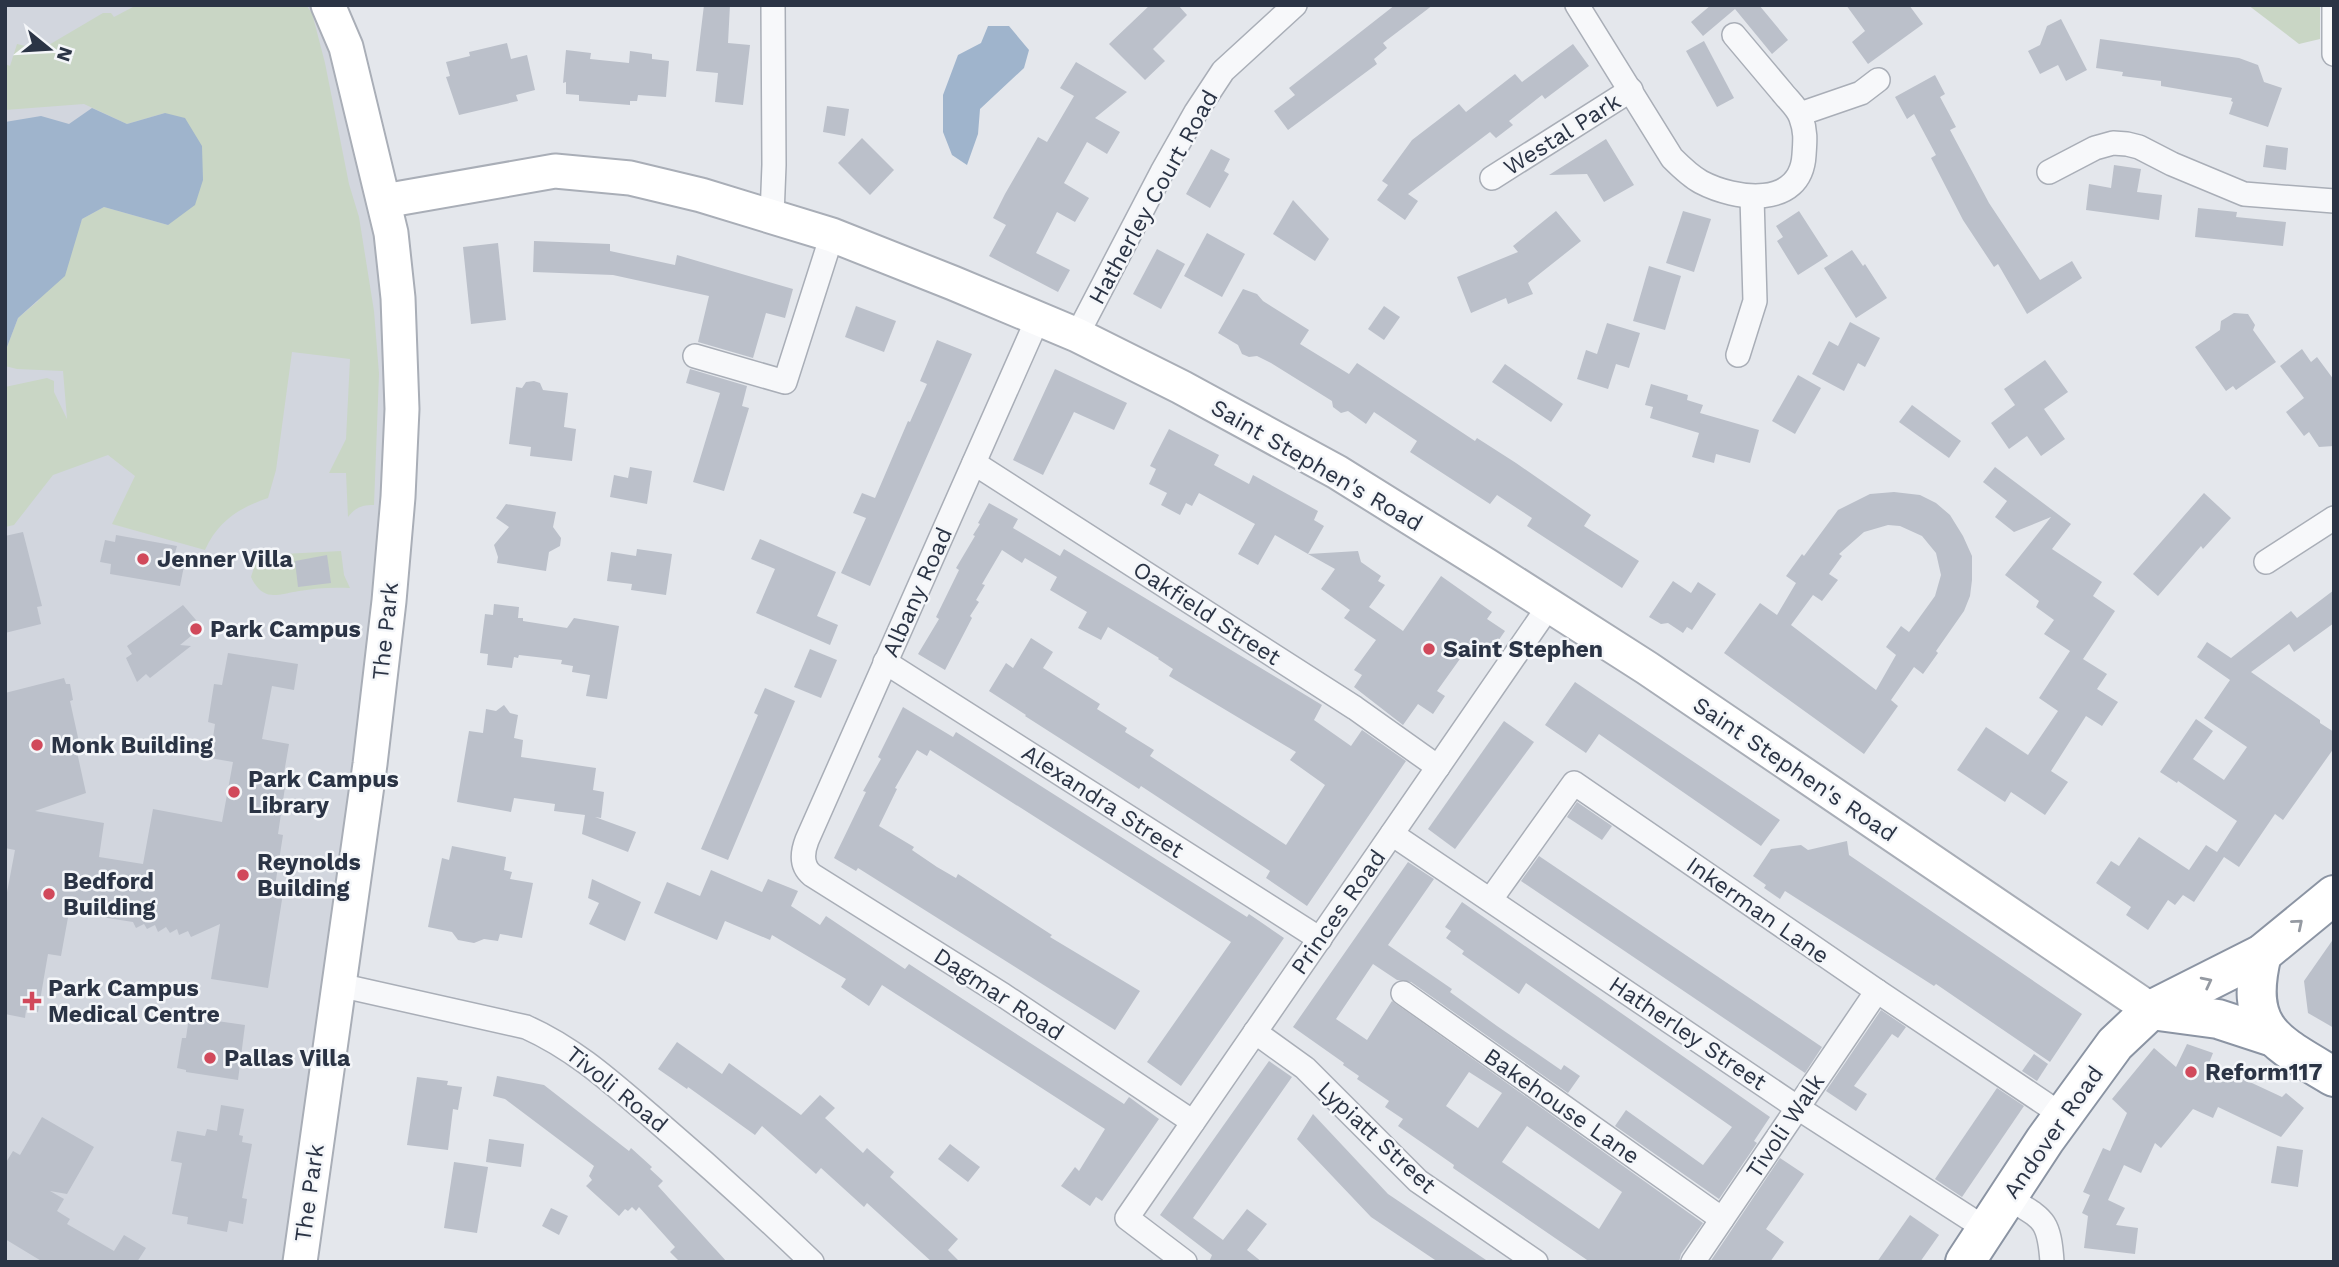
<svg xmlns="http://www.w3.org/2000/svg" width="2339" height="1267" viewBox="0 0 2339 1267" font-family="'Work Sans',sans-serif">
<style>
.built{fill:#d2d6de}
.green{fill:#c9d6c5}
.water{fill:#9fb4cc}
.building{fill:#bbc0ca;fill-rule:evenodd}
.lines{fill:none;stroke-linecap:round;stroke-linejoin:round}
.street-casing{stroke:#a9aeb7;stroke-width:26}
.secondary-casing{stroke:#a9aeb7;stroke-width:37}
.highway-casing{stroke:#8b94a3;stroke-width:42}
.street{stroke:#f7f8fa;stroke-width:23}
.secondary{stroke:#fff;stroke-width:33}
.highway{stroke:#fff;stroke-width:38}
.oneway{stroke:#959aa2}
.poi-dot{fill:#d1495b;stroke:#f4f6f9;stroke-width:2.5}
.labels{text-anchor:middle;stroke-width:5;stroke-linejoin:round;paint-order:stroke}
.street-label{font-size:23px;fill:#2b3445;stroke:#f4f6f9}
.poi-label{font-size:23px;font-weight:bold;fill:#2b3445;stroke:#f4f6f9;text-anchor:start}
</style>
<rect width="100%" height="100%" fill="#e4e7ec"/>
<polygon class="built" points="5,5 328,5 402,362 300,1262 5,1262"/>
<g class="green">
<path d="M133,5H306L312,13L325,63L349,184L359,217L374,311L379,374L374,505C362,505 356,507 348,517L346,473H329L346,439L350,359L292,352L276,470L268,498C239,508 218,521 205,550L112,524L135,476L108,455L53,475L14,525L5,527V387L47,378L54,381V392L67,419L63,371L17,369L5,366L7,347L18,318L38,301L75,238L82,219L104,207L168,225L165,113L127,124L84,104L5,110V64L10,66L17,44L34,48L47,46L103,13H111L114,17L133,7Z"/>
<polygon points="2248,5 2320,5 2320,39 2299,44"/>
<path d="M341,551L344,575L350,588C333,587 315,588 299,591C276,595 263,602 251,577L257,558L264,555Z"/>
</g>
<g class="water">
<polygon points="988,26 1009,26 1029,50 1024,68 980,109 978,134 967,165 952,155 943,132 943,95 958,55 981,43"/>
<polygon points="92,108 127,124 165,113 185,118 202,146 203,180 195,205 168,225 104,207 82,219 65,276 18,318 7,347 5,361 5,122 41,116 69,124"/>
</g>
<g class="building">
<polygon points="704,5 730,5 728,43 750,45 743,105 715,102 718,73 696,71"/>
<polygon points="1150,5 1178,5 1187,15 1153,49 1165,61 1145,80 1109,44"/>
<polygon points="1395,5 1433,5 1383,43 1387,48 1374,59 1377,64 1288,130 1274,111 1295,95 1289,88"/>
<polygon points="1711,5 1759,5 1788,40 1772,54 1735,9 1703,36 1691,22"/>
<polygon points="1846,5 1909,5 1923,24 1868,64 1852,42 1865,31"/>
<polygon points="2061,19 2087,70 2066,81 2058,65 2040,74 2028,51 2040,45 2047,26"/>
<polygon points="2100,39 2239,58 2258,65 2264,82 2282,88 2268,127 2229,114 2233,102 2231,101 2232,98 2161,86 2161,81 2122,76 2123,72 2096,68"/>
<polygon points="1704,41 1734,98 1717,107 1686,51"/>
<polygon points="507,43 511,59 527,55 535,90 516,95 518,101 459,115 446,77 450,76 446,62 470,56 469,52"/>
<polygon points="1573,44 1589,66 1545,99 1542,95 1509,121 1513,125 1496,138 1490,132 1408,194 1418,201 1405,220 1377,200 1388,185 1382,181 1412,140 1459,104 1466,112 1515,74 1522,82"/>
<polygon points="566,50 591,53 590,59 629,63 630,51 652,54 652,59 669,61 666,97 638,95 637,101 630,101 630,105 579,101 579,95 566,94 566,82 563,83"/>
<polygon points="1076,62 1127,92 1095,118 1120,132 1107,154 1087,142 1064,183 1089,198 1075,222 1057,212 1036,253 1070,270 1058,292 989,256 1006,225 993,218 1005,194 1038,137 1047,142 1074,96 1060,88"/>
<polygon points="1935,75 1945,94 1940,97 1956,127 1950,130 1989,203 2040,280 2072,261 2082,278 2027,314 1998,264 1994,267 1963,220 1931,158 1936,155 1914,114 1907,119 1895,97"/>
<polygon points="827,106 849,109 845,136 823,132"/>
<polygon points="862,138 894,170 870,195 838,163"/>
<polygon points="1606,139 1634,185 1604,202 1587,174 1549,175"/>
<polygon points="2266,145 2288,148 2286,170 2263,167"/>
<polygon points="1211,149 1230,159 1224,171 1229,174 1210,208 1186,194"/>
<polygon points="2114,165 2141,169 2137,192 2162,195 2159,220 2086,210 2089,184 2111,188"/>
<polygon points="1293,200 1329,239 1315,261 1273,234"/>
<polygon points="2198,208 2237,212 2236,217 2286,222 2283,246 2195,237"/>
<polygon points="1556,211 1581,241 1528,283 1533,294 1508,304 1506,298 1471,313 1457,277 1518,252 1513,246"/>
<polygon points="1683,211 1711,219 1694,272 1666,263"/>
<polygon points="1799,211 1828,256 1798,275 1777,241 1783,237 1776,226"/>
<polygon points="1207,233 1245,254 1222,297 1184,276"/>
<polygon points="534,241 610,244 610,251 675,265 677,255 793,289 785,318 766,313 753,358 698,342 709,296 613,275 533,272"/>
<polygon points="498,243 506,320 471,324 463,247"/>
<polygon points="1157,249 1185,264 1161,309 1133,294"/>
<polygon points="1852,250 1863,266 1865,264 1887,298 1856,318 1824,268"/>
<polygon points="1649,266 1681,276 1665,330 1633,321"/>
<polygon points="1243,289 1257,294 1263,301 1309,330 1300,344 1349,374 1357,363 1475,441 1477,438 1516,463 1591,515 1584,526 1639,561 1622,588 1527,526 1532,518 1497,495 1490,504 1410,452 1417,441 1374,412 1366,424 1348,411 1341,413 1333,407 1332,401 1271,363 1257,356 1249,357 1242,354 1238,345 1218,333"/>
<polygon points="856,306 896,321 884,352 845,337"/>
<polygon points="1384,306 1400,317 1384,340 1368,329"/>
<polygon points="2234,313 2248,314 2255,325 2253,330 2276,362 2236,390 2233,386 2226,391 2195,347 2220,330 2221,321"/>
<polygon points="1850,322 1880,338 1865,367 1858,363 1844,391 1812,374 1829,341 1838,346"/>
<polygon points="1607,323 1640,333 1629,368 1616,364 1608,389 1577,379 1586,350 1597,354"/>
<polygon points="937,340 972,354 870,586 841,573 866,518 853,513 862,493 875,498 908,421 910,422 927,384 920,381"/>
<polygon points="2302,349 2311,362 2317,357 2334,380 2334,446 2319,447 2309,432 2304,436 2286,412 2304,398 2280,366"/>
<polygon points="2045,360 2068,392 2044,409 2065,439 2041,456 2027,436 2009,449 1991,423 2015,405 2004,389"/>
<polygon points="1505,364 1563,404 1551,422 1492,382"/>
<polygon points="690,369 747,386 742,406 749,408 724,491 693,482 720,393 686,383"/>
<polygon points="1055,369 1127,403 1114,430 1074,412 1043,475 1013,460"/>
<polygon points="1798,375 1821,388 1795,434 1772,421"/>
<polygon points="534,381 540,383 543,390 568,393 564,427 576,429 572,461 530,456 531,447 509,444 516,387 522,388 526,382"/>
<polygon points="1651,384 1688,395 1687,400 1703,405 1700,413 1759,430 1750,463 1716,454 1714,463 1692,457 1699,433 1650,418 1653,407 1645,405"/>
<polygon points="1912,405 1961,441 1949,458 1899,422"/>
<polygon points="1169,429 1219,455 1214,465 1249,484 1253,475 1318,511 1314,520 1324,526 1308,554 1275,535 1258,565 1238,554 1255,524 1199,493 1192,506 1186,503 1180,515 1161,505 1167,493 1149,484 1156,469 1150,466"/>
<polygon points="630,467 652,471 647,504 610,497 614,475 628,478"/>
<polygon points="1995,467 2071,524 2052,549 2102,582 2093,596 2115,611 2083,659 2107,674 2097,689 2118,702 2102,726 2086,716 2051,771 2068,782 2045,815 2011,792 2005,802 1957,770 1986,727 2028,755 2058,711 2039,698 2070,651 2044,634 2054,620 2036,607 2039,601 2005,575 2051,517 2014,532 1995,517 2007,501 1983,482"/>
<path d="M1894,492L1920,495L1936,503L1950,515L1963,536L1972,556V580L1970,596L1964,611L1936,651L1938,653L1923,674L1914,667L1891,700L1898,706L1864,754L1724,653L1760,603L1777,615L1796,583L1786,576L1802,554L1804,556L1838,510L1870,494ZM1888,525L1900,526L1922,536L1936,553L1941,575L1935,596L1909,632L1901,626L1886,647L1896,655L1876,690L1791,625L1813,595L1822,601L1838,580L1829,574L1842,556L1839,554L1864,532Z"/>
<polygon points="2204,493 2231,518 2203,549 2201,546 2158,596 2133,574"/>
<polygon points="989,503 1018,519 1013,528 1060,556 1064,549 1322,705 1314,720 1351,746 1362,730 1406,761 1307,906 1266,878 1270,871 1141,786 1139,789 1025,716 1026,715 989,691 1006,663 1013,668 1031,638 1053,652 1043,668 1100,704 1097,709 1127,728 1125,732 1154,750 1150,756 1286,845 1325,785 1290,760 1296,752 1169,676 1173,669 1158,659 1159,658 1108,627 1101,640 1078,628 1087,612 1050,590 1057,577 1025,558 1022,563 1002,550 982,584 985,585 976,600 979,602 970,616 972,618 945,670 918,654 939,619 936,617 959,570 956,568 975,536 973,535 980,524 978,523"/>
<polygon points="506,504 556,512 553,527 561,538 560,546 549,552 546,571 497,563 498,557 494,545 509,527 496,518"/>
<polygon points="23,532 42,606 37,607 41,624 5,633 5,536"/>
<polygon points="116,535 177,546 175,553 186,556 180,586 110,574 111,564 100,562 105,540 115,542"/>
<polygon points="760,539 836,572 817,616 838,625 830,645 756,613 775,569 751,559"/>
<polygon points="637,549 672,554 666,595 631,590 632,584 607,581 611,552 636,556"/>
<polygon points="1358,551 1361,562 1381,576 1378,581 1385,585 1369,607 1403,631 1441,576 1492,612 1487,619 1505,631 1489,654 1472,642 1437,691 1445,696 1433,714 1418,704 1403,725 1354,687 1362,675 1354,670 1376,640 1344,618 1350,610 1321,589 1335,569 1308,554"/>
<polygon points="327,555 331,583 298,587 295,561"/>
<polygon points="1673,581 1691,593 1698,582 1716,594 1692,630 1687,627 1683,633 1668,623 1661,624 1649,617"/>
<polygon points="2334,590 2334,623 2294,652 2289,644 2251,672 2320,720 2320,723 2334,732 2334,748 2283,820 2275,814 2239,867 2224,857 2194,902 2183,895 2175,905 2168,900 2148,930 2126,915 2131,907 2096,883 2111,861 2119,866 2139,837 2189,870 2206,845 2217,852 2237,821 2178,781 2177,783 2160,772 2196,719 2213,731 2193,759 2224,780 2247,747 2204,718 2230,680 2197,657 2207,642 2231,658 2291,611 2297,618"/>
<polygon points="494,604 519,607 518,618 523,618 523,621 567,628 574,618 619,626 607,699 586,696 590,675 572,672 573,666 561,664 562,660 519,655 518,658 514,657 512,668 487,665 488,654 480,653 485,614 493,615"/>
<polygon points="183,605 202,627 180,645 191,646 150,678 146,674 137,682 126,658 132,654 127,646"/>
<polygon points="810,649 837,660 821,698 794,687"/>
<polygon points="228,653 298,664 294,690 272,686 262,739 289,744 284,773 287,774 278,834 283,835 275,886 284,887 268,988 211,979 220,924 191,937 188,931 179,935 177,929 170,933 166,927 158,932 155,925 147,929 144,924 136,928 133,922 69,912 61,956 48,954 38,1012 26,1010 25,1018 5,1014 5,903 15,850 5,848 5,693 64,678 66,684 70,684 73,700 70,701 79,742 75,743 86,793 35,811 104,823 99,857 143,864 153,809 222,822 233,762 210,758 215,724 208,722 214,684 222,685"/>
<polygon points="1575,682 1780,820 1761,846 1599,734 1586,753 1545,725"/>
<polygon points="765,688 795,701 728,860 701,849 758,715 754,713"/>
<polygon points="504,705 510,713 518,715 514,738 523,740 521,757 596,768 593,790 604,792 601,818 595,817 636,832 628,852 582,834 585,815 554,811 555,804 514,798 511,812 457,802 469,731 483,733 486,709 496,711"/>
<polygon points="903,707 953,737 956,732 1247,917 1249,914 1284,938 1181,1086 1147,1062 1231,942 930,750 927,756 917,750 895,788 897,789 879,826 914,847 912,850 937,867 956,878 958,874 1052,935 1050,937 1140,991 1115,1030 858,868 856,871 834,858 866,792 863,791 881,759 878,757"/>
<polygon points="1504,721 1534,742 1455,849 1428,829"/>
<polygon points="1577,802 1612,826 1602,840 1567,817"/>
<polygon points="1847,841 1849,855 2082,1014 2050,1062 1936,984 1934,986 1785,891 1780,899 1764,888 1766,885 1753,876 1771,849 1801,845 1808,850"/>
<polygon points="452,846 506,857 504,870 512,872 510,879 533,883 522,938 500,934 498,941 484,939 474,943 458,940 452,932 428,927 442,858 449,860"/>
<polygon points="1539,856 1822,1047 1805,1073 1521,881"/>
<path d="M1408,862L1434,879L1388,945L1452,989L1450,992L1497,1026L1561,1070L1564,1065L1580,1076L1568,1093L1411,982L1397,980L1373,964L1336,1019L1367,1040L1392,1001L1703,1223L1681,1254L1679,1262H1590L1453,1168L1454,1165L1398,1126L1403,1119L1385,1107L1389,1101L1357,1079L1359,1076L1343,1065L1344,1063L1293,1027ZM1469,1072L1502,1093L1478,1128L1446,1106ZM1527,1126L1622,1192L1599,1229L1502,1162Z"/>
<polygon points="711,870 762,892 768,879 798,891 791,906 820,925 826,916 905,969 909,964 1124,1104 1129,1097 1159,1119 1102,1201 1096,1197 1090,1206 1061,1186 1075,1167 1079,1171 1105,1129 882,985 869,1006 841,987 846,979 772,935 770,940 725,921 717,940 654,913 667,882 700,896"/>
<polygon points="592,879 641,902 625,941 589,924 599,903 588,898"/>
<polygon points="1462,902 1770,1117 1754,1141 1757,1143 1719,1199 1615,1126 1626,1110 1703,1165 1732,1127 1526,983 1519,994 1462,954 1464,951 1446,938 1451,931 1445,927"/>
<polygon points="2334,938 2334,1028 2308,1013 2304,981"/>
<polygon points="1881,1010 1906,1027 1898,1038 1892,1034 1854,1086 1867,1094 1856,1111 1826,1091"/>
<polygon points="189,1017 245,1025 238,1080 186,1072 186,1070 177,1068 182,1038 186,1038"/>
<polygon points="677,1042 722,1074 729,1063 801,1115 820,1095 835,1108 825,1118 863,1153 867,1148 894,1172 890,1177 958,1239 948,1250 960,1262 932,1262 867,1203 864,1207 821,1168 816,1174 762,1126 755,1135 688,1087 687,1089 658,1069"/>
<polygon points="2187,1044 2213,1053 2209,1063 2282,1097 2286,1093 2304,1108 2281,1137 2218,1107 2213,1118 2193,1109 2161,1148 2155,1143 2141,1173 2124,1165 2108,1200 2125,1208 2116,1225 2138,1228 2135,1254 2084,1248 2088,1216 2082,1213 2090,1195 2083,1192 2103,1148 2110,1151 2127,1113 2112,1099 2154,1048 2176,1067"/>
<polygon points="2034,1054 2048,1064 2037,1081 2022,1071"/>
<polygon points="1269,1061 1292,1077 1193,1218 1223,1240 1247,1209 1267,1224 1247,1250 1262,1262 1209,1262 1212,1255 1160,1215"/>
<polygon points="497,1076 544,1085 629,1151 631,1148 652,1167 650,1169 663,1181 658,1186 727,1262 680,1262 670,1252 675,1247 639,1207 636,1211 632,1207 628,1211 625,1209 619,1216 586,1186 592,1180 589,1176 594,1166 505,1099 493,1096"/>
<polygon points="417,1077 448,1081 447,1085 462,1087 458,1110 453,1109 448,1150 407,1145"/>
<polygon points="1997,1088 2024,1106 1962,1197 1935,1179"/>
<polygon points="221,1105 244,1109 239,1135 243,1136 242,1142 252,1144 242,1198 247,1199 243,1224 229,1221 227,1232 187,1224 188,1217 172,1214 182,1163 171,1161 177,1131 205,1136 207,1129 217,1131"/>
<polygon points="1313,1114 1388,1194 1489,1262 1438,1262 1371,1217 1297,1139"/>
<polygon points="42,1117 94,1147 67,1194 50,1191 64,1199 57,1211 70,1219 67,1224 114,1251 124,1235 146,1248 137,1262 43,1262 5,1239 5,1164 13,1151 20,1155"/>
<polygon points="489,1139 524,1144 521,1167 486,1162"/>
<polygon points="950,1144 980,1167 968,1182 938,1159"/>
<polygon points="2277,1146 2303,1150 2298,1187 2271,1183"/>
<polygon points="1780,1158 1804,1174 1766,1229 1784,1242 1770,1262 1710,1262"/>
<polygon points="454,1162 488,1167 477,1233 444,1228"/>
<polygon points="551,1208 568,1216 559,1235 542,1226"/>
<polygon points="1910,1215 1939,1235 1920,1262 1877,1262"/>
</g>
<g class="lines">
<defs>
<g id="street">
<path d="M1577,5L1672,158C1681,167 1690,176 1701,182C1735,200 1801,209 1804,155C1805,141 1806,131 1801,118C1798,108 1788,100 1782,92C1766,73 1750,54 1734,35"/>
<polyline points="2334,5 2334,54"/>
<polyline points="1800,114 1861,93 1878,80"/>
<polyline points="2049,172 2095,148 2113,143 2127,144 2139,147 2172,164 2244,194 2334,201"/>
<polyline points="1492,178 1631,90"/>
<polyline points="772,216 774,165 773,5"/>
<path d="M1038,318L807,840C802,853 801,866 812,875L1003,995L1193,1122"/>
<polyline points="1077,335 1162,172 1196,112 1223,71 1295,5"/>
<polyline points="1738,355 1755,301 1752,197"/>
<polyline points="695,356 785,382 832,235"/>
<polyline points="974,463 1355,708 1438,767"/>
<polyline points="2266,562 2334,518"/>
<polyline points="885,662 1320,939"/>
<polyline points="1392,834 1798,1108 1986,1229"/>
<polyline points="1491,899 1574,783 1877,991 2062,1115"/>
<path d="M339,985L526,1027C575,1049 611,1082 652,1117C707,1164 760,1212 812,1262"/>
<polyline points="1403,993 1722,1219"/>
<polyline points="1255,1032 1305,1068 1418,1181 1536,1262"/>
<path d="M2007,1197C2042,1219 2049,1217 2052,1262"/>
<polyline points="1185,1262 1127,1218 1549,606"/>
<polyline points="1693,1262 1877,991"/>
</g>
<g id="secondary">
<polyline points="384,201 555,171 630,178 701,195 832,235 953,283 1077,335 1181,387 1337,472 1486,565 1647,668 2151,1010"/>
<polyline points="300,1262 370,764 389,601 398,497 402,409 398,298 391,233 346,47 328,5"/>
</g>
<g id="highway">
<path d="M2262,954C2243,1031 2276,1042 2334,1077"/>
<polyline points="2151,1010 2218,1019 2270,1036"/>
<polyline points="1965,1262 2045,1140 2115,1044 2151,1010 2262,954 2334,895"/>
</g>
</defs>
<use href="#street" class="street-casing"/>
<use href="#secondary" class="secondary-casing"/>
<use href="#highway" class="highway-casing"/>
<use href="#street" class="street"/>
<use href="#secondary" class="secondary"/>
<use href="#highway" class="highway"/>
</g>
<defs><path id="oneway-chevron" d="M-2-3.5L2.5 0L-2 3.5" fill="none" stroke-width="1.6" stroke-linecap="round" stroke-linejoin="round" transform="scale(1.75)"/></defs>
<g class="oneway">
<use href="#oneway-chevron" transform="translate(2298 924) rotate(-40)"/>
<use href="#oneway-chevron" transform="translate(2207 982) rotate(-27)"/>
</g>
<g class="poi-dot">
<circle cx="143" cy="559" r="7"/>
<circle cx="196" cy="629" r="7"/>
<circle cx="1429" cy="649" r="7"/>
<circle cx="37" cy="745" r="7"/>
<circle cx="234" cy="792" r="7"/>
<circle cx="243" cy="875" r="7"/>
<circle cx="49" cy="894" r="7"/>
<path d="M28.5 990.5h7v7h7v7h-7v7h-7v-7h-7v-7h7z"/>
<circle cx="210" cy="1058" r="7"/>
<circle cx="2191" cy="1072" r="7"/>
</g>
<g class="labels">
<g class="street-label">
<text transform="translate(1562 134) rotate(-32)" y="8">Westal Park</text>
<text transform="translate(1153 197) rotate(-61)" y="8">Hatherley Court Road</text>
<text transform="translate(1317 465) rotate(30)" y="8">Saint Stephen's Road</text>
<text transform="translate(917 592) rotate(-66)" y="8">Albany Road</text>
<text transform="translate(1207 613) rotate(33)" y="8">Oakfield Street</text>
<text transform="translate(385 631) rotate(-84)" y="8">The Park</text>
<text transform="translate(1795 769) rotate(34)" y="8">Saint Stephen's Road</text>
<text transform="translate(1103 801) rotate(33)" y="8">Alexandra Street</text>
<text transform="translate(1758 910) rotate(35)" y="8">Inkerman Lane</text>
<text transform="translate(1338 912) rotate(-55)" y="8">Princes Road</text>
<text transform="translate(999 994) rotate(33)" y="8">Dagmar Road</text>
<text transform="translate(1688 1033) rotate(34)" y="8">Hatherley Street</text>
<text transform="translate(617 1089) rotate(39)" y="8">Tivoli Road</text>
<text transform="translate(1562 1106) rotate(35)" y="8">Bakehouse Lane</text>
<text transform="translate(1785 1126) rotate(-56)" y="8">Tivoli Walk</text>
<text transform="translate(2053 1132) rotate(-55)" y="8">Andover Road</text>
<text transform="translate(1377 1137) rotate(43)" y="8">Lypiatt Street</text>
<text transform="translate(309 1193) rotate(-82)" y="8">The Park</text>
</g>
<g class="poi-label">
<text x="157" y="567">Jenner Villa</text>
<text x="210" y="637">Park Campus</text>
<text x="1443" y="657">Saint Stephen</text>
<text x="51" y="753">Monk Building</text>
<text x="248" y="787">Park Campus<tspan x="248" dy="26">Library</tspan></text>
<text x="257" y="870">Reynolds<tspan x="257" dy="26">Building</tspan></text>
<text x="63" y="889">Bedford<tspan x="63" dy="26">Building</tspan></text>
<text x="48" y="996">Park Campus<tspan x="48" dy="26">Medical Centre</tspan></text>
<text x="224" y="1066">Pallas Villa</text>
<text x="2205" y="1080">Reform117</text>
</g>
</g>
<rect width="2339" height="1267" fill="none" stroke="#2b3445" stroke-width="14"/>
<g transform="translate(49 49) rotate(108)" stroke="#f4f6f9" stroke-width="5" paint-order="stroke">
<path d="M0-5L12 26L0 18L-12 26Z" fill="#2b3445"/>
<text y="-10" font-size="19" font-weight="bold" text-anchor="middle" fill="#2b3445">N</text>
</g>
</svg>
